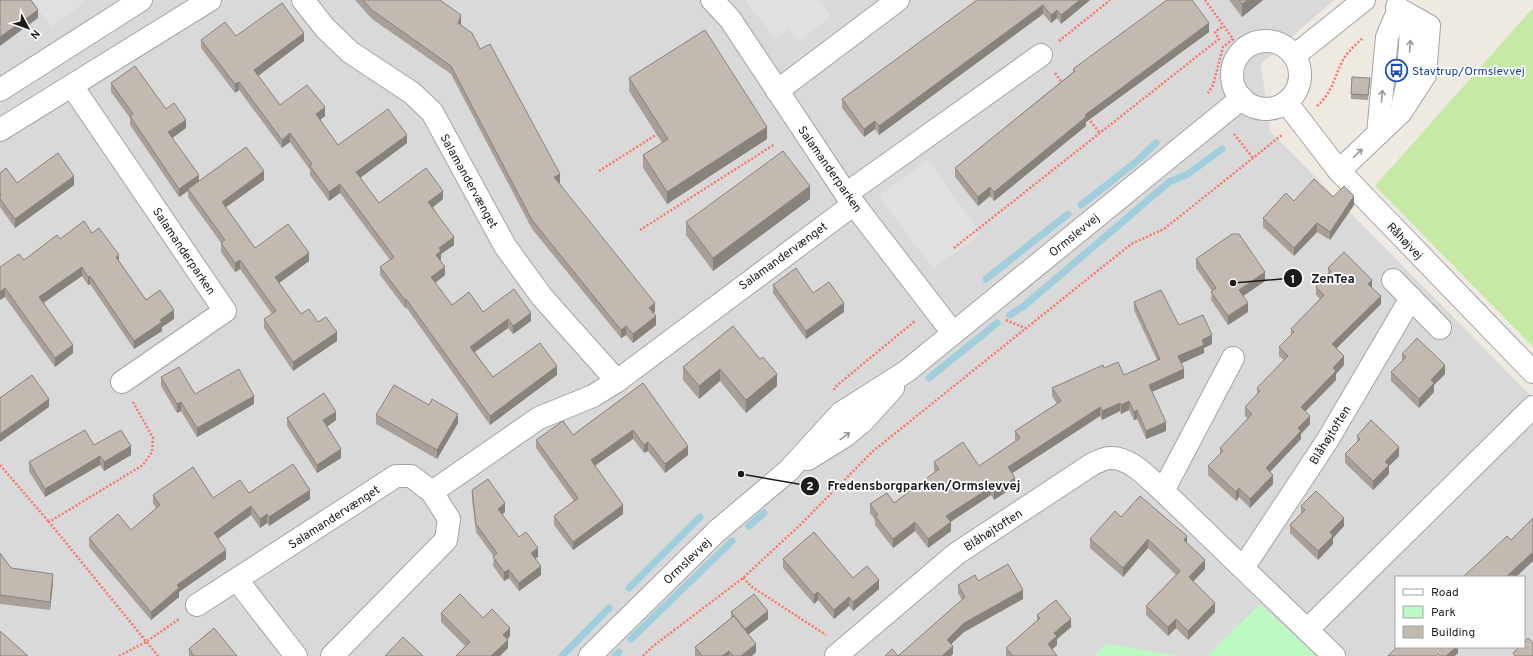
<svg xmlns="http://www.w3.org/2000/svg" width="1533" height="656" viewBox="0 0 1533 656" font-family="Overpass,sans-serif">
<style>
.residential{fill:#dad9d9;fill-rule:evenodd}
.grass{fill:#c7e9a6}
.park{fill:#bdf9c2}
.parking{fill:#e0e0e0}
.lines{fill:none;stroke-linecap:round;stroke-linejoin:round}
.stream{stroke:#a1cedc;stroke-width:7}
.minor-casing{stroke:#a3a3a3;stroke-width:24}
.path{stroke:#fa7666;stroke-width:2.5;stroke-dasharray:2 2;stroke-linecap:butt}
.minor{stroke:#fff;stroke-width:22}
.wall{fill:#a79f98}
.shaded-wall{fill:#88827c}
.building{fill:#c2b9b1;stroke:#88827c}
.oneway{stroke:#999}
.labels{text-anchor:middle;stroke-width:3.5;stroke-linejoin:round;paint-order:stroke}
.transit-label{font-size:12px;fill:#164399;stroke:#fff;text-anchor:start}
.street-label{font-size:12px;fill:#1c1c1c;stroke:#fff}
.leader{fill:none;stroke:#1c1c1c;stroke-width:1.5}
.callout-dot{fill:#1c1c1c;stroke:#fff;stroke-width:1.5}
.mark-label{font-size:12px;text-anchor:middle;font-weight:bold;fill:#fff}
.callout-label{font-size:13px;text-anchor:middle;font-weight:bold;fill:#1c1c1c;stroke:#fff;stroke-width:3.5;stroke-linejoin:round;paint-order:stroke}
</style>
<rect width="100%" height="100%" fill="#eeeae2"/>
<path class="residential" d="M0,0H1334L1261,64L1270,131L1533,398V656H0ZM1396,577H1524V647H1396Z"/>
<polygon class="grass" points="1533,8 1533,347 1375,186"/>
<g class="park">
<polygon points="1260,604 1317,656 1207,656"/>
<polygon points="1106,644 1179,656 1095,656"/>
</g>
<g class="parking">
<polygon points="31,0 87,0 51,27"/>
<polygon points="745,0 818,0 831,16 799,41 789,29 775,39"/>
<polygon points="928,160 981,234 933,269 879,196"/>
</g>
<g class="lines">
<g class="stream">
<polyline points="1081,205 1137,161 1156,143"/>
<polyline points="986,279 1068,214"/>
<polyline points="1010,315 1024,306 1169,182 1188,174 1222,149"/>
<polyline points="929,378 997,323"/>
<polyline points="749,526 764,513"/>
<polyline points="629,588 700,517"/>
<polyline points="631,639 732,541"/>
<polyline points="562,656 609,608"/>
<polyline points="615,656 619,652"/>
</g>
<defs>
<g id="minor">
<polyline points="303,0 325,28 350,52 412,93 432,112 505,246 542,297 617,381"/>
<polyline points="712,0 730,19 846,194 953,333"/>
<polyline points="1397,7 1411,30 1407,86 1403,103"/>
<circle cx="1266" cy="75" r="34"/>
<polyline points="1294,56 1364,0"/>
<polyline points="72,86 225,311 122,382"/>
<polyline points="0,90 141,0"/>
<polyline points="777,91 898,0"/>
<polyline points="1286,102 1339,171 1533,372"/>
<polyline points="0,130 210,0"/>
<polyline points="1378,134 1387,37 1399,9"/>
<polyline points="1339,171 1401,112 1425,75 1429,26 1399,9"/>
<polyline points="846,194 1041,55"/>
<polyline points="1393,280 1440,328"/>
<polyline points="808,459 845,436 863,421 893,388"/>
<polyline points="1163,491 1233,358"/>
<polyline points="432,492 539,418 593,396 617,381 854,204"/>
<polyline points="1243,568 1327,441 1411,298"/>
<polyline points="237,580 296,656"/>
<polyline points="197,605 396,476 411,476 432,492 449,519 446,540 332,656"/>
<polyline points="1307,630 1533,407"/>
<polyline points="590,656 717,531 788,471 841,413 907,371 1242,98"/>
<path d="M836,656L956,554L1094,463C1099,462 1104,458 1109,458C1130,456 1149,479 1163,491L1334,656"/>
</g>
</defs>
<use href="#minor" class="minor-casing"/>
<g class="path">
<polyline points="1205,0 1233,39 1223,47 1213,85 1207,95"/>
<polyline points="1059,41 1110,0"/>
<polyline points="1055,73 1063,84"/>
<path d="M1317,106C1332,93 1334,78 1342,62C1347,52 1355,45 1363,38"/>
<polyline points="1088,118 1099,132"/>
<polyline points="1234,134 1253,158"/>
<polyline points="599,171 659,133"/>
<polyline points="640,230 775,144"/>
<polyline points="954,248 1219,39 1215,32 1223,26"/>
<polyline points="1006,320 1025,328"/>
<polyline points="834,390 835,387 915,321"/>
<polyline points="133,402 153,438 152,452 143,465 49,522 158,656"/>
<polyline points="0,465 49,522"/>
<polyline points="743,578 752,587 826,635"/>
<polyline points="119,656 146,642 179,619"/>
<polyline points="643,656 652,647 743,578 800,525 873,451 1131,244 1164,229 1283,134"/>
</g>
<use href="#minor" class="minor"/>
</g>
<g class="wall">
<polygon points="355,0 440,0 461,24 461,25 480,49 560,183 559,183 655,312 653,313 656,325 633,343 626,335 621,338 532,229 451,74 372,19"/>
<polygon points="1090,0 1061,24 1057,18 1051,23 1043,14 879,135 875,129 864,137 842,108 842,99 1010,1"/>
<polygon points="1229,0 1263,0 1242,17"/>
<polygon points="1209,32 1086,122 1086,126 994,201 990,196 978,206 955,177 955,168 1073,72 1073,69"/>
<polygon points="236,36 304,41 258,76 280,105 325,116 320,120 338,145 407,143 360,178 379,203 443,199 433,207 454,245 441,254 441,260 440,260 445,275 435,283 452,305 531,321 513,334 508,328 475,352 493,377 557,375 490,425 406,307 405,308 380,275 380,267 390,260 340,193 329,201 310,175 310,170 290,142 282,148 239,90 235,93 201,48 201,40"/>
<polygon points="629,78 767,139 667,204 643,168 643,155 662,143 629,91"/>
<polygon points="1370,82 1368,100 1351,99 1351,94"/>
<polygon points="111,83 166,109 186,128 172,138 199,181 264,180 226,207 255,248 309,261 279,283 301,314 318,322 337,341 293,371 264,328 264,319 272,314 240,269 235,272 221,252 221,243 188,197 188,191 179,197 130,125 130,118 111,92"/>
<polygon points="0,173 17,183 74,185 15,228 0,207"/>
<polygon points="810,199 713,271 686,235 686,222"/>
<polygon points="1294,201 1354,205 1330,240 1317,232 1294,256 1263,227 1263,218"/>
<polygon points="92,233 119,261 146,300 174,319 162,327 162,331 134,349 90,284 88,285 82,276 44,303 73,353 55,367 5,297 0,267 24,260 60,239"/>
<polygon points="1196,259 1265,281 1243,296 1248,312 1228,325 1211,300 1212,291 1196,268"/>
<polygon points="1328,268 1372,287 1381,304 1336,348 1344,365 1336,374 1336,380 1305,411 1310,424 1301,434 1301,439 1270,472 1273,484 1250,508 1239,497 1236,501 1208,475 1208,466 1220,454 1220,448 1248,419 1245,416 1245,407 1257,395 1257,388 1284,360 1279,356 1279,347 1291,335 1291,329 1320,299 1316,295 1316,287 1328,274"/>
<polygon points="773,285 813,293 844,312 806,339 773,293"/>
<polygon points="1134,302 1179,325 1212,344 1204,348 1204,353 1181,363 1184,378 1152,392 1166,431 1146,439 1137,419 1134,420 1129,410 1121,414 1120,411 1102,420 1100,416 1012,473 1015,486 994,500 991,495 950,522 951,531 928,548 915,531 893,548 875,525 875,520 870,513 870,504 894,503 935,472 934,470 934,462 979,466 1016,441 1015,440 1015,431 1057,404 1052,396 1052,388 1104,368 1124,375 1157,360 1134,310"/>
<polygon points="733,326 777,386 746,413 720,381 699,399 683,380 683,367"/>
<polygon points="1402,354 1445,374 1434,385 1434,392 1419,408 1391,381 1391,372 1402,361"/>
<polygon points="161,377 195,394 254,404 197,437 181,411 177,413 161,386"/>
<polygon points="643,383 688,455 665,473 648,451 644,453 633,439 595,466 623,514 573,550 554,525 554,516 574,501 536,448 536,440 573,435"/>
<polygon points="429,405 458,423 437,459 376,424 376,415"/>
<polygon points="287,418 336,420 327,427 341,458 317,473 287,426"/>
<polygon points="1357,436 1399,456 1389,466 1389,474 1373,490 1345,463 1345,454 1357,442"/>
<polygon points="94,445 131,455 104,471 100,465 45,497 29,471 29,462"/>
<polygon points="472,490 505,512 502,514 519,537 538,557 535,559 541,575 519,591 509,578 504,581 493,566 494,557 476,532 472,499"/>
<polygon points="249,493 310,499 269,526 267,523 260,528 251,515 218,539 226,559 179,592 179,597 151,620 89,547 89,538 131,530 156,508 153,503 153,495 213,498"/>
<polygon points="1301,506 1344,526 1333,538 1333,544 1318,560 1290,533 1290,525 1301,513"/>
<polygon points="1121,517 1187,543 1205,569 1193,581 1215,612 1188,640 1176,628 1168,636 1146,615 1146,606 1176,575 1148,548 1123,577 1090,548 1090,539"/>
<polygon points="0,553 11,568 53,583 50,610 0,604"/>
<polygon points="783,559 853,578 879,589 853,611 849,606 834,619 818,600 814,604 783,568"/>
<polygon points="978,581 1023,599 964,632 951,644 953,654 898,656 962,600 958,593 958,585"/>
<polygon points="731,612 768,619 749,634 756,652 752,656 695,656 695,647 731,618"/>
<polygon points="441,613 483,618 510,636 508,639 508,648 500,656 456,656 465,646 441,622"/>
<polygon points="1037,615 1071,627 1057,639 1057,645 1052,649 1057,656 1006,656 1006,648 1037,621"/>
<polygon points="189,649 237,656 189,656"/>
</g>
<g class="shaded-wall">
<polygon points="1080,0 1090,0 1061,24 1061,15"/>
<polygon points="1248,0 1263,0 1242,17 1242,4"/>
<polygon points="1043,5 1043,14 879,135 879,126"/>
<polygon points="38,10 38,18 0,46 0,37"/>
<polygon points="1057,10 1057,18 1051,23 1051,15"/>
<polygon points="461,15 461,24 458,31 458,23"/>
<polygon points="1209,23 1209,32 1086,122 1086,126 994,201 994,192 1085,115"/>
<polygon points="304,33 304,41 254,79 254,70"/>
<polygon points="239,82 239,90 235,93 235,84"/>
<polygon points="325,107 325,116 316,123 316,114"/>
<polygon points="186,120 186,128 168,141 168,132"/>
<polygon points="875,121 875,129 864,137 864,129"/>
<polygon points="767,127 767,139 667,204 667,192"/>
<polygon points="290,133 290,142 282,148 282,140"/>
<polygon points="407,135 407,143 356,181 356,172"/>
<polygon points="264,171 264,180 222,210 222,202"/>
<polygon points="560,174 560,183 554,186 554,177"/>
<polygon points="199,175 199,183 188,189 188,191 179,197 179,189"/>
<polygon points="74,176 74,185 15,228 15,219"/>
<polygon points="340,184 340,193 329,201 329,192"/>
<polygon points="810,186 810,199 713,271 713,258"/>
<polygon points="990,187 990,196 978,206 978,197"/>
<polygon points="443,191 443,199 428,211 428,202"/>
<polygon points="1354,196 1354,205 1330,240 1330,232"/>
<polygon points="1317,223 1317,232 1294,256 1294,248"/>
<polygon points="454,237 454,245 441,254 441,260 436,264 436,255 439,248"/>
<polygon points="309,253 309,261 275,286 275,277"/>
<polygon points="119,255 119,264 116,257"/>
<polygon points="240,260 240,269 235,272 235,263"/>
<polygon points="82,267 82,276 39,305 39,297"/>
<polygon points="445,267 445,275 431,286 431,277"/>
<polygon points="1265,272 1265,281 1239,299 1239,290"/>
<polygon points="90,276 90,284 88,285 88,277"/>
<polygon points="1372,280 1372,288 1368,284"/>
<polygon points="5,288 5,297 0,300 0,292"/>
<polygon points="1381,296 1381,304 1332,353 1332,344"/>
<polygon points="406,299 406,307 405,308 405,300"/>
<polygon points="655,303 655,312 649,316 649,308"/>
<polygon points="844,303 844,312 806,339 806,331"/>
<polygon points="1248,303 1248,312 1228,325 1228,316"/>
<polygon points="174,310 174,319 162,327 162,331 134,349 134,341 160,320"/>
<polygon points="531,313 531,321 513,334 513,326"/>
<polygon points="656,316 656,325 633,343 633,334"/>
<polygon points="508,319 508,328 470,355 470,347"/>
<polygon points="626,326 626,335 621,338 621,330"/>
<polygon points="337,332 337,341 293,371 293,362"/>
<polygon points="1212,335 1212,344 1204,348 1204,353 1178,365 1178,356 1202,340"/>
<polygon points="73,345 73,353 55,367 55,358"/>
<polygon points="1344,356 1344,365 1336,374 1336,380 1301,416 1301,407 1333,368"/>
<polygon points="1445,365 1445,374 1434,385 1434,392 1419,408 1419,399 1431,380"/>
<polygon points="557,366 557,375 490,425 490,416"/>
<polygon points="720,369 720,381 699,399 699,386"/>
<polygon points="1184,369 1184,378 1149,393 1149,385"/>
<polygon points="777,374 777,386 746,413 746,400"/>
<polygon points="254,396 254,404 197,437 197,428"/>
<polygon points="49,399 49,407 0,442 0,434"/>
<polygon points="1129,401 1129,410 1121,414 1121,405"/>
<polygon points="181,402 181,411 177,413 177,404"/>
<polygon points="1120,403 1120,411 1102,420 1102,411"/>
<polygon points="1100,407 1100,416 1008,476 1008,467"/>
<polygon points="1137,410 1137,419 1134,420 1134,412"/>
<polygon points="336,412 336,420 323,429 323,420"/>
<polygon points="458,414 458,423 437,459 437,450"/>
<polygon points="1310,416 1310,424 1301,434 1301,439 1266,476 1266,468 1298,428"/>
<polygon points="1166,422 1166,431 1146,439 1146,431"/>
<polygon points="633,430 633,439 591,468 591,460"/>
<polygon points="648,442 648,451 644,453 644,445"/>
<polygon points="131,446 131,455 104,471 104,462"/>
<polygon points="688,446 688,455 665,473 665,464"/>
<polygon points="1399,447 1399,456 1389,466 1389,474 1373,490 1373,481 1385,462"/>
<polygon points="341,449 341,458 317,473 317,465"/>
<polygon points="100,456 100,465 45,497 45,489"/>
<polygon points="1273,475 1273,484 1250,508 1250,499"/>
<polygon points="1015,478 1015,486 994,500 994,491"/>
<polygon points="991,487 991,495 946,525 946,516"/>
<polygon points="1239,488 1239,497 1236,501 1236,492"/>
<polygon points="310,490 310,499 269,526 269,517"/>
<polygon points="505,503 505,512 498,518 498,509"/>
<polygon points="623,505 623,514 573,550 573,542"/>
<polygon points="251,506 251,515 214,541 214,533"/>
<polygon points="267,514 267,523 260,528 260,519"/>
<polygon points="1344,518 1344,526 1333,538 1333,544 1318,560 1318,551 1330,532"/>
<polygon points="915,522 915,531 893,548 893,539"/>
<polygon points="951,522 951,531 928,548 928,539"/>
<polygon points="1187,536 1187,545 1184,540"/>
<polygon points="1148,539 1148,548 1123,577 1123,568"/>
<polygon points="538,548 538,557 531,561 531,553"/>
<polygon points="226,550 226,559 179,592 179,597 151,620 151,612 177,585"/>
<polygon points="1533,552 1533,561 1516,577 1506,577"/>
<polygon points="1205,560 1205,569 1189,586 1189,577"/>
<polygon points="541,566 541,575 519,591 519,583"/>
<polygon points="509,570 509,578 504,581 504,572"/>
<polygon points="53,574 53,583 50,610 50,602"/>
<polygon points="879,580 879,589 853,611 853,602"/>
<polygon points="1023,590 1023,599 964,632 947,648 947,640 964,623"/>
<polygon points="818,592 818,600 814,604 814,595"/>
<polygon points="849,597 849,606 834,619 834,610"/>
<polygon points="1215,603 1215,612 1188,640 1188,631"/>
<polygon points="768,611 768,619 745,637 745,629"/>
<polygon points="1071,619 1071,627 1057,639 1057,645 1048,653 1048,644 1054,633"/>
<polygon points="1176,619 1176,628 1168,636 1168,627"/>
<polygon points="510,628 510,636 503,643 503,635"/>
<polygon points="508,640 508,648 500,656 491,656"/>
<polygon points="756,644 756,652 752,656 741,656"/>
<polygon points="953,646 953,654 951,656 942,656"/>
<polygon points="1456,647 1458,647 1458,653 1455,656 1446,656"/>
<polygon points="729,651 729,656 722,656"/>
</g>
<g class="building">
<polygon points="0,0 31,0 38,10 0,37"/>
<polygon points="363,0 440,0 461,15 458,23 472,33 480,49 490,44 560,174 554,177 655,303 649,308 656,316 633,334 626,326 621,330 532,220 451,66 372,10"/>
<polygon points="977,0 1010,0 1010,1 1011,0 1080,0 1061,15 1057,10 1051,15 1043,5 879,126 875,121 864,129 842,99"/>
<polygon points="1167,0 1192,0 1209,23 1085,115 1086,117 994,192 990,187 978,197 955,168 1075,71 1073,69"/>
<polygon points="1239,0 1248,0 1242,4"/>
<polygon points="282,3 304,33 254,70 280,105 307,85 325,107 316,114 338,145 388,109 407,135 356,172 379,203 426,168 443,191 428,202 454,237 439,248 441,251 436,255 445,267 431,277 452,305 469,292 483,312 514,289 531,313 513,326 508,319 470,347 493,377 540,343 557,366 490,416 406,299 405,300 380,267 394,257 340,184 329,192 310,166 312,164 290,133 282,140 239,82 235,84 201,40 225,22 236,36"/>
<polygon points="705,30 767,127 667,192 643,155 668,139 629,78"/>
<polygon points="135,66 166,109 174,103 186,120 168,132 199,175 179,189 130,116 133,114 111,83"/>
<polygon points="1352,77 1370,78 1368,95 1351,94"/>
<polygon points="246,147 264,171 222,202 255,248 288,224 309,253 275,277 301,314 309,309 318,322 326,317 337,332 293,362 264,319 276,311 240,260 235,263 221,243 225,240 188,189"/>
<polygon points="783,151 810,186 713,258 686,222"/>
<polygon points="58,153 74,176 15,219 0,199 0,195 1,194 0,193 0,173 6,168 17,183"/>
<polygon points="1314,179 1333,197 1344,186 1354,196 1330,232 1317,223 1294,248 1263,218 1286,193 1294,201"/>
<polygon points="84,221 92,233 99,228 119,255 116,257 146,300 160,290 174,310 160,320 162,322 134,341 90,276 88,277 82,267 39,297 73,345 55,358 5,288 0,292 0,267 19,254 24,260 57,235 60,239"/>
<polygon points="1232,234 1239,234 1265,272 1239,290 1248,303 1228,316 1211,292 1216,288 1196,259"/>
<polygon points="1344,252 1372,280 1368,284 1381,296 1332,344 1344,356 1333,368 1336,371 1301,407 1310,416 1298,428 1301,431 1266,468 1273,475 1250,499 1239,488 1236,492 1208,466 1223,451 1220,448 1252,414 1245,407 1260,391 1257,388 1288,356 1279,347 1294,332 1291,329 1324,295 1316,287 1331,271 1328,268"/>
<polygon points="796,268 813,293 829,282 844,303 806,331 773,285"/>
<polygon points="1161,290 1179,325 1203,315 1212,335 1202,340 1204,345 1178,356 1184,369 1149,385 1166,422 1146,431 1137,410 1134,412 1129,401 1121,405 1120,403 1102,411 1100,407 1008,467 1015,478 994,491 991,487 946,516 951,522 928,539 915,522 893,539 875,516 878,515 870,504 887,493 894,503 939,469 934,462 963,442 979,466 1020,438 1015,431 1061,401 1052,388 1103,365 1104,368 1118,362 1124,375 1160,359 1134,302"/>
<polygon points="733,326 760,359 763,357 777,374 746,400 720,369 699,386 683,367"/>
<polygon points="1417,338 1445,365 1431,380 1434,383 1419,399 1391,372 1406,357 1402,354"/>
<polygon points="179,367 195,394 239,369 254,396 197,428 181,402 177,404 161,377"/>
<polygon points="32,375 49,399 0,434 0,398"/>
<polygon points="643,383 688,446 665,464 648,442 644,445 633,430 591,460 623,505 573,542 554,516 578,498 536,440 563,421 573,435"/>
<polygon points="394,385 429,405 432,399 458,414 437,450 376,415"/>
<polygon points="324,393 336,412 323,420 341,449 317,465 287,418"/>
<polygon points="1371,420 1399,447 1385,462 1389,465 1373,481 1345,454 1360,439 1357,436"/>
<polygon points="85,430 94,445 121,430 131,446 104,462 100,456 45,489 29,462"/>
<polygon points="293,464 310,490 269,517 267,514 260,519 251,506 214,533 226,550 177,585 179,588 151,612 89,538 118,514 131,530 160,505 153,495 193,467 213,498 240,480 249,493"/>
<polygon points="488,479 505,503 498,509 519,537 526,532 538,548 531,553 541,566 519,583 509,570 504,572 493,557 497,553 476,524 472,490"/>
<polygon points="1316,491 1344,518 1330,532 1333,536 1318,551 1290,525 1305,510 1301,506"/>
<polygon points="1140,496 1187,536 1184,540 1205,560 1189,577 1215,603 1188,631 1176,619 1168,627 1146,606 1180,571 1148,539 1123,568 1090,539 1115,511 1121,517"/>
<polygon points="1533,518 1533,552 1506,577 1463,577 1507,536 1511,540"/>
<polygon points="814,532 853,578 867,566 879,580 853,602 849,597 834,610 818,592 814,595 783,559"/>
<polygon points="0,553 11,568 53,574 50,602 0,595"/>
<polygon points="1008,564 1023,590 964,623 947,640 953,646 942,656 885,656 892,649 898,656 965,597 958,585 975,575 978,581"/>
<polygon points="460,594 483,618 492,609 510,628 503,635 508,640 491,656 456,656 470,642 441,613"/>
<polygon points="754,594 768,611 745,629 731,612"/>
<polygon points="1056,600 1071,619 1054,633 1057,636 1048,644 1057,656 1013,656 1006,648 1040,618 1037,615"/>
<polygon points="734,616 756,644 741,656 733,656 729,651 722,656 702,656 695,647"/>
<polygon points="214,628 237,656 194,656 189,649"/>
<polygon points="0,631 28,656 0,656"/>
<polygon points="403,637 423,656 385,656"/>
<polygon points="1528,638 1533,643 1533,656 1515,656 1513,653 1519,647 1524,647 1524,642"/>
<polygon points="1397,647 1456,647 1446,656 1440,656 1438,654 1436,656 1388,656"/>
</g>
<defs><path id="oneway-shaft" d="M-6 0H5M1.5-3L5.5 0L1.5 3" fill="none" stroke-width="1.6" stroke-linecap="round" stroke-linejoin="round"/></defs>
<g class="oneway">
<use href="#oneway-shaft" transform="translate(1410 46) rotate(-86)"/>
<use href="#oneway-shaft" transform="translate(1382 96) rotate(-85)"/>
<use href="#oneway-shaft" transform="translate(1358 153) rotate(-43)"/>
<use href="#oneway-shaft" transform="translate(845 436) rotate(-36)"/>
</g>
<defs>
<symbol id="bus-ring" viewBox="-11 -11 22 22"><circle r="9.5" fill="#fff" stroke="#1a4fb4" stroke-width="1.5"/><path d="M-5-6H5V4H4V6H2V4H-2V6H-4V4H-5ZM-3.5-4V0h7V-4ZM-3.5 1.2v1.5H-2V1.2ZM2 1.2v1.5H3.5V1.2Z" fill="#1a4fb4"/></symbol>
</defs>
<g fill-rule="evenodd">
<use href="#bus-ring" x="1384" y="58" width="25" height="25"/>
</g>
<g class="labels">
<g class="transit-label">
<text x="1412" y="75">Stavtrup/Ormslevvej</text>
</g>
<g class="street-label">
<text transform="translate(830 169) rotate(55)" y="4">Salamanderparken</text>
<text transform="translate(469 181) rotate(61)" y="4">Salamandervænget</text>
<text transform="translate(1074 235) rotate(-39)" y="4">Ormslevvej</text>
<text transform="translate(1405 241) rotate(46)" y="4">Råhøjvej</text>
<text transform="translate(184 251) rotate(56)" y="4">Salamanderparken</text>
<text transform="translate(783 256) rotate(-36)" y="4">Salamandervænget</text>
<text transform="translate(1330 435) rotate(-58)" y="4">Blåhøjtoften</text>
<text transform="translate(334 517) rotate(-33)" y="4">Salamandervænget</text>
<text transform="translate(993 530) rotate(-33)" y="4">Blåhøjtoften</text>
<text transform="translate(687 561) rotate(-44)" y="4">Ormslevvej</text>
</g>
</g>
<path class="leader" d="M1233 283L1293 278M741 474L810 486"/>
<g class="callout-dot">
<circle cx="1233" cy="283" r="4"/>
<circle cx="741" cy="474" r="4"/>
<circle cx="1293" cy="278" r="10"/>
<circle cx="810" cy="486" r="10"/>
</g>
<g class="mark-label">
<text x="1293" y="283">1</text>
<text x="810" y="490">2</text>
</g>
<g class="callout-label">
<text x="1333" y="283">ZenTea</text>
<text x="924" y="490">Fredensborgparken/Ormslevvej</text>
</g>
<rect x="1395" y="576" width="130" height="72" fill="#ffffff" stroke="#a4a4a4"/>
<rect x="1403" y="589" width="20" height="6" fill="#ffffff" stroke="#a4a4a4"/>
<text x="1431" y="596" font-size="12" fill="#1c1c1c">Road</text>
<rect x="1403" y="606" width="20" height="12" fill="#bdf9c2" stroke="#a4a4a4"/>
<text x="1431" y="616" font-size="12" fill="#1c1c1c">Park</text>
<rect x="1403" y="626" width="20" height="12" fill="#c2b9b1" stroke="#a4a4a4"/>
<text x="1431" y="636" font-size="12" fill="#1c1c1c">Building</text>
<g transform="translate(28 28) rotate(131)" stroke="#ffffff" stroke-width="3" paint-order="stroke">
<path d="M0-3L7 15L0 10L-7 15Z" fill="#1c1c1c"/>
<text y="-6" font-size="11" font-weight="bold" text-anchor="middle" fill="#1c1c1c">N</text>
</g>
</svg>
